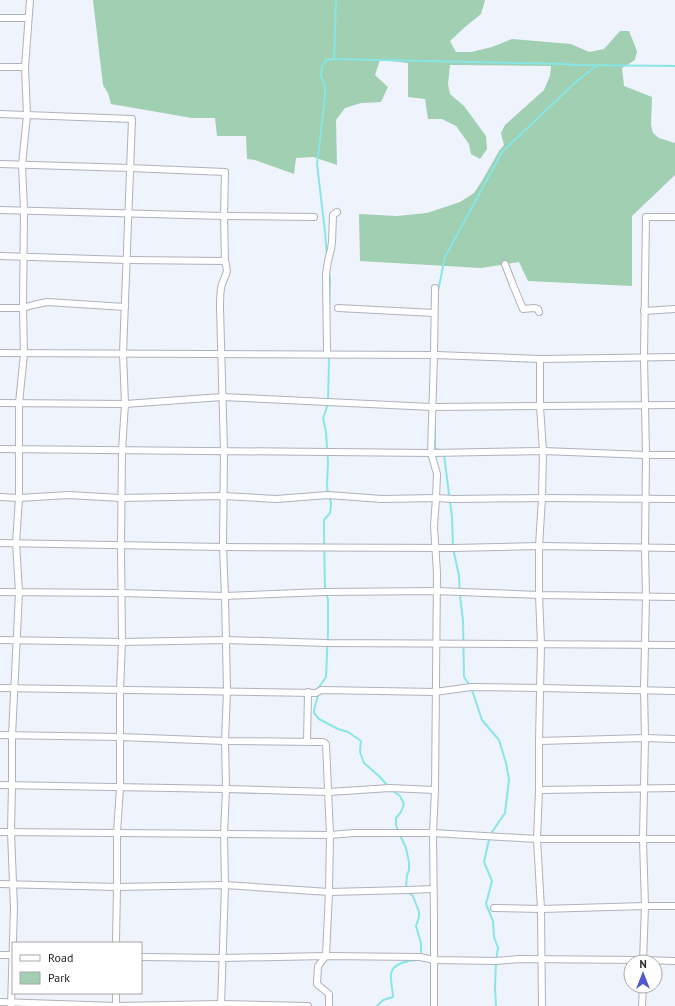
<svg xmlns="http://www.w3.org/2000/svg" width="675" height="1006" viewBox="0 0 675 1006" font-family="'PT Sans',sans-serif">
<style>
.green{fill:#a0cfb1}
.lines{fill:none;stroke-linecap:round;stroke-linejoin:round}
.stream{stroke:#88e6e6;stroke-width:2}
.minor-casing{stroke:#afb2bb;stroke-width:8}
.minor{stroke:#fff;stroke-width:6}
</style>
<rect width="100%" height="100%" fill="#eff3fc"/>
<polygon class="green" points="93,0 485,0 481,14 465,27 450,41 456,52 471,52 492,47 512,39 571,44 589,52 604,49 620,31 629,31 637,51 635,60 622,68 624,86 652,97 651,125 653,133 659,138 675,143 675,175 632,216 632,286 528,281 519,262 481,268 360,261 359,214 397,216 427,213 460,202 474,193 482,181 499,151 504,145 501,133 505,125 544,90 550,76 551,66 450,65 448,84 450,94 464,106 486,136 487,149 480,159 471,154 469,144 456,126 442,119 428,119 425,99 408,97 408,63 380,60 375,75 388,87 381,102 361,103 345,108 336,120 337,165 313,157 296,158 294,174 255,160 247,159 246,136 217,136 215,118 192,118 111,104 108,93 103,85"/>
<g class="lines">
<g class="stream">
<polyline points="336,0 334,59 563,64 578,65 675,66"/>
<polyline points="327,256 325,232 317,164 325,97 325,86 321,76 322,67 326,60 334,59"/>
<polyline points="329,272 330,279 329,310"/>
<polyline points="438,291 445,257 502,152 577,81 597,65"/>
<polyline points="435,427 435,449 441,450"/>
<polyline points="444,455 452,517 453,548 459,576 460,596 463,621 464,677 471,687 482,720 499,740 506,763 509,780 505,813 490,835 484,862 492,881 486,904 493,921 494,937 498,948 496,961 495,987 496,1006"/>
<polyline points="319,690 319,687 326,677 328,631 328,599 325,592 324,529 324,520 330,513 331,506 331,502 328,495 327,485 328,463 326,432 323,418 326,410 328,402 329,358"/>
<path d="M318,695C317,701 314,706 314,713L319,719L338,729L348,732L361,741L360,752L364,763L379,776L388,786"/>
<polyline points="393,791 400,796 404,804 401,812 396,818 396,825 398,831"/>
<polyline points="400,835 406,848 409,862 409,870 407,875 406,888"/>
<polyline points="408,892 413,896 419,912 419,917 416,926 421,943 421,955"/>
<path d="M377,1006L383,1000L393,997C393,990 390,980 391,974C392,964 408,960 417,960L418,959"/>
</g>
<defs>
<g id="minor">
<polyline points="0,18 28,18"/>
<polyline points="0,67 25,67"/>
<polyline points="0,114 132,119 123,353 125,404 122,450 121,546 122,642 120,690 120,787 117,833 117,887 116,943"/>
<path d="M0,164L130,168L225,172L224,216L225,261C230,276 223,276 221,288C220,295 220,301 220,308L224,451L223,547L225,596L227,691L225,741L226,789L224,834L225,885L221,1006"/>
<polyline points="0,210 224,216 314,217"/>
<polyline points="0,256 127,260 225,261"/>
<polyline points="505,264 513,285 523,309 534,308 538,309 539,312"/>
<polyline points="0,308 23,308 33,305 47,302 125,307"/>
<polyline points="338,308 434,313"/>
<polyline points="644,311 675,309"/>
<polyline points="0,353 436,355 540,359 675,357"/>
<polyline points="327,354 326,274 328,261 331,249 332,242 333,215 337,212"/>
<polyline points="540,359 540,406 543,451 542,498 539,546 539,595 541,644 539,741 539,790 537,839 541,909 542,1006"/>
<polyline points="0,403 125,404 222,397 432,407 675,405"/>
<polyline points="0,449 431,453 543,451 646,455 675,455"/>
<polyline points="0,497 19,498 68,495 121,498 223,496 276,499 328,495 382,499 436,498 454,499 542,498 675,499"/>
<polyline points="0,543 223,547 453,548 539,546 675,548"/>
<polyline points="0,592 121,593 225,596 325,592 436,591 539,595 675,597"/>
<polyline points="0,640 122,642 226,640 327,643 675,645"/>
<polyline points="0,688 316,693 321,690 435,692 471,687 540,688 675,691"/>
<polyline points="0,735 120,737 225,741 319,742 323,742 326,744 330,835 329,892 326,956 318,966 317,984 329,994 329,1006"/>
<polyline points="539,741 645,738 675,739"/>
<polyline points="307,742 308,692"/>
<polyline points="0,785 226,789 329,792 390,788 435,790"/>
<polyline points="539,790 675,788"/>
<polyline points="0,832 330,835 354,833 433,833 537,839 675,839"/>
<polyline points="0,884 117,887 225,885 329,892 407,890 433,889"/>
<polyline points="494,908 541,909 645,906 675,906"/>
<polyline points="0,955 13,955"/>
<polyline points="141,957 223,958 326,956 420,957 434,960 496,961 518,959 643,960 675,961"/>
<polyline points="643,962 645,906 643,839 645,738 644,690 646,597 645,548 646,455 644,357 646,217 675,217"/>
<polyline points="116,993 116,1006"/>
<polyline points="0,1002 116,1006"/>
<polyline points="11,1006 14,908 11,832 12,785 12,736 19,592 16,543 19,498 19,403 24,354 23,308 24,210 22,165 27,115 25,67 30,0"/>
<polyline points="116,1006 221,1004 308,1006"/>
<polyline points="434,1006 434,919 433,833 435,790 437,573 434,526 436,498 437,474 431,453 434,355 435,288"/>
<polyline points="642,1006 643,986"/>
</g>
</defs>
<use href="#minor" class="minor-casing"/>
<use href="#minor" class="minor"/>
</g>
<rect x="12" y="942" width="130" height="52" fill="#ffffff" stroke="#a7a8a9"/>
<rect x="20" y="955" width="20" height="6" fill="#ffffff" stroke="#a7a8a9"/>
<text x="48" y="962" font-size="12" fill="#242629">Road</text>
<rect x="20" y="972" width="20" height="12" fill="#a0cfb1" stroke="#a7a8a9"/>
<text x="48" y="982" font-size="12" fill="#242629">Park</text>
<g transform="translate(643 974)"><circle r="19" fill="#ffffff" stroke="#a7a8a9"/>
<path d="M0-3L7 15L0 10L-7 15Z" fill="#5259cf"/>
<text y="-6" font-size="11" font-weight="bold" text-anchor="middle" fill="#242629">N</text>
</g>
</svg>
